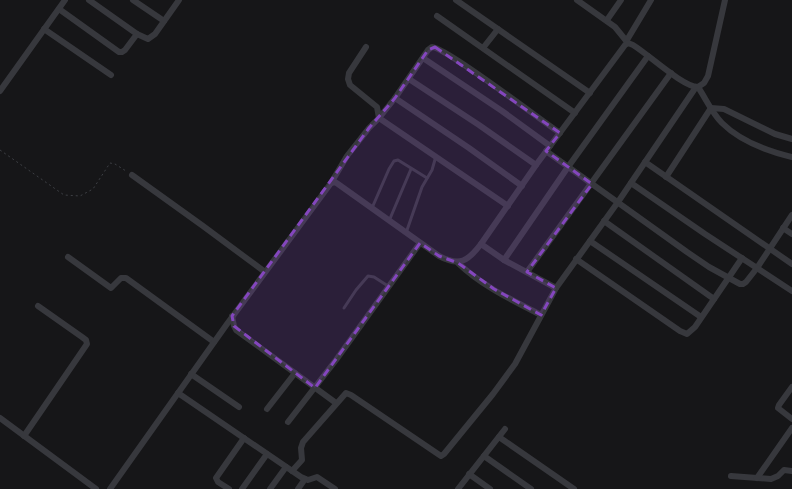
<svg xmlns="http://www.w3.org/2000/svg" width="792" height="489" viewBox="0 0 792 489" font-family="'Titillium Web',sans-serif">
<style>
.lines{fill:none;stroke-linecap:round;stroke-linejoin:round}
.path{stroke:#3d3f44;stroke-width:1;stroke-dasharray:2 3;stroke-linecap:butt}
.lane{stroke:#37383d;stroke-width:3}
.street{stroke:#37383d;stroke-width:6}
.marked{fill:#8446be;fill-opacity:0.2;stroke:#8446be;stroke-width:3;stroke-dasharray:8 5;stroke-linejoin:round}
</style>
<rect width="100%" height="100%" fill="#161618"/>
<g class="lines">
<polyline class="path" points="0,150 64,195 80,196 93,189 110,163 115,164 126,171"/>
<g class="lane">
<polyline points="372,208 389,169 394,161 398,160 427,178"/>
<polyline points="389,221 411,169"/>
<polyline points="406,233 422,187 432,170 436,156"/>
<polyline points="344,308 356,290 368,276 374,277 388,286"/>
</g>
<g class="street">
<polyline points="89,0 137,34 148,39 155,34 179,0"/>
<polyline points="133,0 164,21"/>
<polyline points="456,0 590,93"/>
<polyline points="577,0 615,27 628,43"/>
<polyline points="59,9 119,52 122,52 125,50 137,34"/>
<polyline points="437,16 575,113"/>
<polyline points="607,20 621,0"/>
<polyline points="44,29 111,75"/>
<polyline points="627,40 651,0"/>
<polyline points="366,47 349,73 348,79 350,85 377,107 379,118 508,206"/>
<polyline points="483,48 498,29"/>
<polyline points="423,58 502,111 550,146"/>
<polyline points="409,79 479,125 536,165"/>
<path d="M698,87C706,99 712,113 722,123C741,142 767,151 792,157"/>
<polyline points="0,91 65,0"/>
<polyline points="395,98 469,148 522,186"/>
<polyline points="546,151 687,252 709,267 740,284 743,284 746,282 757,268 792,215"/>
<polyline points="645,162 792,264"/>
<polyline points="132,175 203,226 265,272"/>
<polyline points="666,177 711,108 724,109 775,134 792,139"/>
<path d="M331,183L347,156L369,128L379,118L395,98L428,50L432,47C445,47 542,121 560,133"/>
<polyline points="631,183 705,234 792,291"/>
<polyline points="604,221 714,299"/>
<polyline points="783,228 792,234"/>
<polyline points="590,241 701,317"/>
<polyline points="481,244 504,260 556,288"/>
<polyline points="68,257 111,288 121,278 126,278 214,342"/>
<polyline points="576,259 680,331 687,334 695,327 742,258"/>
<polyline points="504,260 568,167 648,56"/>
<path d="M458,263C482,286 512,300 541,315"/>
<polyline points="527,272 671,73"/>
<polyline points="232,316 234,326 236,330 336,403"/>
<polyline points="191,374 239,407"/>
<polyline points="792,387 779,405 778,408 792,419"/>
<polyline points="178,393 301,477 308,480 317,477 335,489"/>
<polyline points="267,409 295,373"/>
<polyline points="0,418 96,489"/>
<polyline points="288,422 336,360 420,243"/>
<polyline points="24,436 87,344 86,340 82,337 38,306"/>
<polyline points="499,437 574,489"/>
<polyline points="484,456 531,489"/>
<polyline points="292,471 302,460 301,448 303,442 346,393 351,395 438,454 441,456 444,454 493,394 515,364 556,288 618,202 696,87"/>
<polyline points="469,474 490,489"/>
<polyline points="731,476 771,479 778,476 784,470 792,471"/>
<polyline points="757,478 792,428"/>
<path d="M110,489L227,324L331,183L335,182L338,184L439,256C460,267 468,261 481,244L536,165L625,45L628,43L633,45C648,54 683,87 698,87L704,83L708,76L725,0"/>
<polyline points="229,489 218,482 216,478 244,438"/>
<polyline points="242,489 267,454"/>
<polyline points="270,489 286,467"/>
<polyline points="298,489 305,479"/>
<polyline points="458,489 505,429"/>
</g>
</g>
<path class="marked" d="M435,47L560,133L546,151L592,184L527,272L556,288L541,315L494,289L458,263L439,256L420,243L315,388L234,326L232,316L369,128L395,98L428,50Z"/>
</svg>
